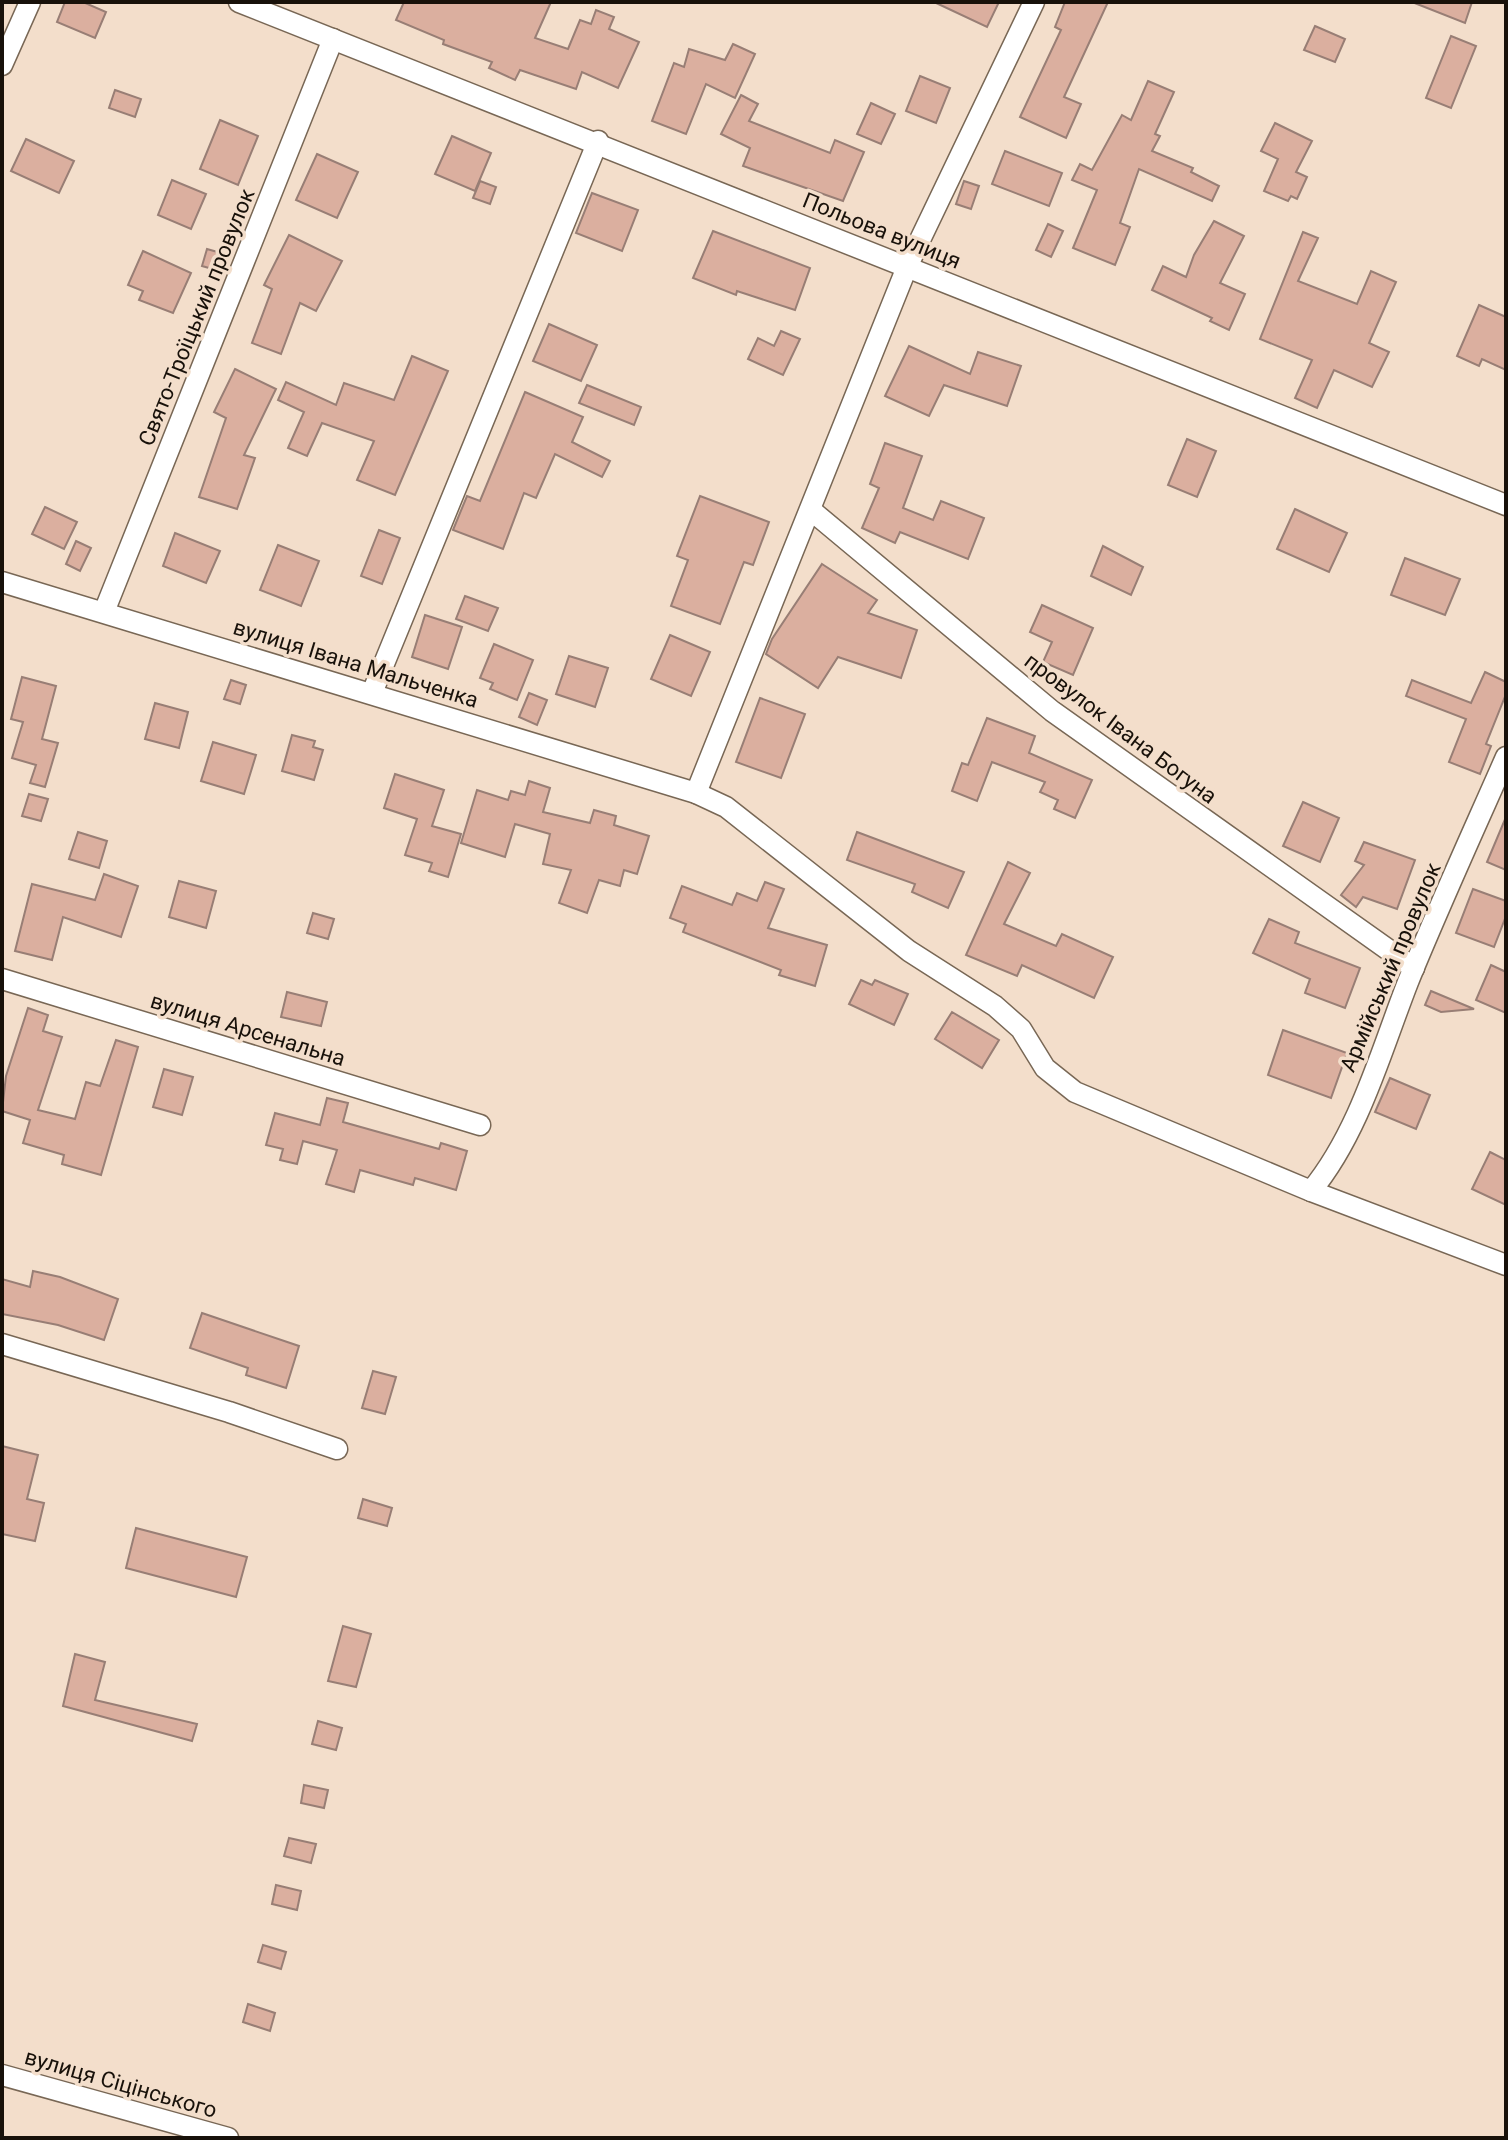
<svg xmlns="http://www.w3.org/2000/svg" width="1508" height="2140" viewBox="0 0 1508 2140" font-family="Roboto,sans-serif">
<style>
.building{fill:#dbaf9f;stroke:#987e75;stroke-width:2}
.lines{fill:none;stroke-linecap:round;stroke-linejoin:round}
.minor-casing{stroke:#786755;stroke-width:23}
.minor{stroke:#fff;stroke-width:20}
.labels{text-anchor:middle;stroke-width:7;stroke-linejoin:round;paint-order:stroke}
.street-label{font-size:22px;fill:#18110a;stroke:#f3decb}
</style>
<rect width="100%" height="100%" fill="#f3decb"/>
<g class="building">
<polygon points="65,2 83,2 106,12 95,38 57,22"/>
<polygon points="404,2 551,2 535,38 568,49 580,20 591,24 596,10 614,17 609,29 639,42 618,88 582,72 576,89 520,70 515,80 489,68 492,62 443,44 444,40 396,20"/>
<polygon points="934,2 999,2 987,27"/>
<polygon points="1065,2 1108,2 1064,97 1081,104 1066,138 1020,117 1061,30 1055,27"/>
<polygon points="1412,2 1472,2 1465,23"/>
<polygon points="1315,26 1345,39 1335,62 1304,50"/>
<polygon points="1451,36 1476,46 1451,108 1426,98"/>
<polygon points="733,44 755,54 735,98 706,84 686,134 652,121 674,63 684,67 689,49 725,60"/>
<polygon points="920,76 950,88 936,123 906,111"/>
<polygon points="1148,81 1174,92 1155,134 1160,136 1152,151 1193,168 1191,172 1219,186 1212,201 1139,169 1120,223 1130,227 1115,265 1073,248 1097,190 1072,180 1080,164 1092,170 1122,115 1131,120"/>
<polygon points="115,90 141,99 135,117 109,108"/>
<polygon points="741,95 758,104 749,121 830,153 835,140 864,152 843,201 743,166 750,148 721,134"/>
<polygon points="871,103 895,114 881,144 857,134"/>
<polygon points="220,120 258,136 238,185 200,169"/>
<polygon points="1275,123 1312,141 1296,172 1307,177 1297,199 1291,196 1288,201 1264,191 1278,159 1261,151"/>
<polygon points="452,136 491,153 475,191 435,174"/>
<polygon points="26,139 74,161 59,193 11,171"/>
<polygon points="1005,151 1062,173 1049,206 992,184"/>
<polygon points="317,154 358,172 337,218 296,200"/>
<polygon points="172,180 206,194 191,229 158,215"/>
<polygon points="480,181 496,187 490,204 473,198"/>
<polygon points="964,181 979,186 971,209 956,204"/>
<polygon points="592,193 638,210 622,251 576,233"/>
<polygon points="1214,221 1244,236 1220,283 1245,294 1229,330 1210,321 1212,318 1152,290 1163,266 1186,277 1194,255"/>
<polygon points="1048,224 1063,231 1051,257 1036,250"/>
<polygon points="713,231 810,268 795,310 737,291 736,295 693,278"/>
<polygon points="1303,232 1318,238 1298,281 1357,304 1371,271 1396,282 1369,343 1389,352 1372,387 1334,370 1317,408 1295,398 1312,360 1260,339"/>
<polygon points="289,235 342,261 316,311 300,303 281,354 252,343 272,289 264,285"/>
<polygon points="207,249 228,255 223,272 202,266"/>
<polygon points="143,251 191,273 173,313 139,300 143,291 128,285"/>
<polygon points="1479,305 1506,317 1506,370 1482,359 1479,366 1457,356"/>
<polygon points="549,324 597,345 581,381 533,361"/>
<polygon points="781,331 800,339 783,375 748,359 758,338 774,346"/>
<polygon points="909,346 970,374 978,352 1021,366 1007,406 944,385 929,416 885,396"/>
<polygon points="412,356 448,371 395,495 357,480 374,441 322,423 307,456 288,448 304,412 278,400 286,382 336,405 344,383 394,400"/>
<polygon points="235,369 276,389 244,455 255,458 237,509 199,497 226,418 214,412"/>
<polygon points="587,385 641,407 634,425 579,403"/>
<polygon points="525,392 583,417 572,442 610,461 602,477 555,454 536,498 524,493 503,549 453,530 467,496 480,501"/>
<polygon points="1187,439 1216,451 1197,497 1168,485"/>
<polygon points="885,443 922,456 903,508 933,520 941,501 984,518 968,559 900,532 895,543 862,528 879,488 870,484"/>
<polygon points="700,496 769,522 753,565 744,562 720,624 671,606 688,560 677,556"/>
<polygon points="45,507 77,522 64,549 32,534"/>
<polygon points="1295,509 1347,533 1329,572 1277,549"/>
<polygon points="379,530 400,538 382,584 361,576"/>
<polygon points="175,533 220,551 206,583 163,566"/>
<polygon points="76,541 91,548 80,571 66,564"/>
<polygon points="278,545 319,561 301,606 260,590"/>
<polygon points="1103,546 1143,567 1131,595 1091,576"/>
<polygon points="1405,558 1460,579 1445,615 1391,595"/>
<polygon points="822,564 877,600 868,613 917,630 901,678 838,657 818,688 766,654 772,639"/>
<polygon points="465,596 498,608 488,631 456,619"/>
<polygon points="1042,605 1093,628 1073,675 1043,662 1052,642 1030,632"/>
<polygon points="425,615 462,627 448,669 412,657"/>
<polygon points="670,635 710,652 691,696 651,679"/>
<polygon points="494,644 533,660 517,700 490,689 493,683 480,678"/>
<polygon points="569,656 608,668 595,707 556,694"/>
<polygon points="1485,672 1506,682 1506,694 1486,744 1491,746 1480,774 1449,762 1466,719 1406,696 1412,680 1471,703"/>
<polygon points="22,677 56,686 42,739 58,743 45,787 30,783 36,765 12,758 23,722 11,719"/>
<polygon points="231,680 246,685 240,704 224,699"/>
<polygon points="529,693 547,700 537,725 519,717"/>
<polygon points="760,698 805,714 781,778 736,762"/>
<polygon points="155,703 188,712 179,748 145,739"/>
<polygon points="987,718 1035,736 1029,753 1092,780 1075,818 1054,809 1058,800 1040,792 1045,782 992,762 977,801 952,791 962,763 968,765"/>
<polygon points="292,735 315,741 313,747 323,750 314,780 282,771"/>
<polygon points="213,742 256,755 244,794 201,781"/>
<polygon points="395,774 444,790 432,826 461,834 448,877 429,871 432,863 405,855 417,819 384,808"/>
<polygon points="529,781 550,788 543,812 590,823 594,810 616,816 614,825 649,836 637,874 624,870 620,886 599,880 587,913 559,903 571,870 543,864 550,834 515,824 505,857 461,843 477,790 508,800 511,791 525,795"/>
<polygon points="29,794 48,799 41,821 22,816"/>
<polygon points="1303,802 1339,818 1320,862 1283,846"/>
<polygon points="1506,817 1506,870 1487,862"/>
<polygon points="78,832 107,841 99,868 69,859"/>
<polygon points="857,832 964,872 948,908 912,892 915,884 847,860"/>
<polygon points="1364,842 1415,860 1397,909 1363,897 1356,907 1341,895 1364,865 1355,861"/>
<polygon points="1008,862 1030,873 1004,924 1056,946 1062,934 1113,957 1094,998 1022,965 1017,976 966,955"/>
<polygon points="104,874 138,886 121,937 63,917 52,960 15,951 32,884 95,900"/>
<polygon points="179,881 216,891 206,928 169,917"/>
<polygon points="765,882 784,889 768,928 827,945 815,986 779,975 781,970 683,932 686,924 670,918 682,886 732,905 737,893 757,901"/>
<polygon points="1473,889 1506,901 1506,916 1494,947 1456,933"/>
<polygon points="313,913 334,919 328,939 307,933"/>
<polygon points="1269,919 1299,932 1295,943 1360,968 1345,1008 1305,993 1310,979 1253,953"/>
<polygon points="1491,965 1506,972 1506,1013 1476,1000"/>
<polygon points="861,980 872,985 875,980 908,994 894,1025 849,1004"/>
<polygon points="1431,991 1474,1009 1441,1012 1425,1005"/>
<polygon points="287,992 327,1002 321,1026 281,1017"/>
<polygon points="28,1008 48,1015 43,1031 62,1037 38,1110 75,1119 86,1082 100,1086 116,1040 138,1047 101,1175 62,1164 64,1155 23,1143 30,1120 2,1111 6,1076"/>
<polygon points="952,1012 999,1040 982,1068 935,1039"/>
<polygon points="1283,1030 1347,1053 1331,1098 1268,1075"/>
<polygon points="164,1069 193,1077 182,1115 153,1107"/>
<polygon points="1390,1078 1430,1095 1416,1129 1375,1112"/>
<polygon points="327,1098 348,1103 343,1122 439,1149 441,1143 467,1151 456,1190 415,1178 413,1185 360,1170 354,1192 326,1184 337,1150 303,1141 297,1164 280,1160 283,1149 266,1145 275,1113 320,1125"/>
<polygon points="1490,1152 1506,1160 1506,1205 1472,1189"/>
<polygon points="33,1271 60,1277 118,1299 104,1340 58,1325 2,1314 2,1279 30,1287"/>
<polygon points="202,1313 299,1346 286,1388 246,1375 248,1368 190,1348"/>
<polygon points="373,1371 396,1377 385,1414 362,1408"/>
<polygon points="2,1446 38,1455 27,1499 44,1503 35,1541 2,1534"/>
<polygon points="363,1499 392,1508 387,1526 358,1518"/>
<polygon points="136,1528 247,1557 236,1597 126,1568"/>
<polygon points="343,1626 371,1634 356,1687 328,1681"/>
<polygon points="75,1654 105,1662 95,1700 197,1724 192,1741 63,1706"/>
<polygon points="318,1721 342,1728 336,1750 312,1744"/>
<polygon points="304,1785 328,1790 324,1808 301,1803"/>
<polygon points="289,1838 316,1844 311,1863 284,1856"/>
<polygon points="276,1885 301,1891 297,1910 272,1904"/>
<polygon points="263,1945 286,1952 281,1969 258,1962"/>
<polygon points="248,2004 275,2013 270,2031 243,2022"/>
</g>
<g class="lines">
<defs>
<g id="minor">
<polyline points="239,2 1506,505"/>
<polyline points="2,65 30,2"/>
<polyline points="812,511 1052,711 1414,968"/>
<polyline points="2,582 696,793 726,807 909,951 995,1006 1021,1029 1045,1068 1075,1092 1311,1191 1506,1265"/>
<polyline points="104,612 333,39"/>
<polyline points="372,693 598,141"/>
<polyline points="696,793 907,267 1034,2"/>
<polyline points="2,979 480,1125"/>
<path d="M1311,1191C1359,1133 1381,1051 1408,982C1439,906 1473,832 1506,757"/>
<polyline points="2,1344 229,1412 337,1449"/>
<polyline points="2,2075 228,2138"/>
</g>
</defs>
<use href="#minor" class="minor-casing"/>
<use href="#minor" class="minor"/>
</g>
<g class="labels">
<g class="street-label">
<text transform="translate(882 230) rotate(22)" y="8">Польова вулиця</text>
<text transform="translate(196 317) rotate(-68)" y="8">Свято-Троїцький провулок</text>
<text transform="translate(356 663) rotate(17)" y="8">вулиця Івана Мальченка</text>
<text transform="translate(1121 728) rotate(37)" y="8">провулок Івана Богуна</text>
<text transform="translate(1390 967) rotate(-67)" y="8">Армійський провулок</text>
<text transform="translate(248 1029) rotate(17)" y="8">вулиця Арсенальна</text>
<text transform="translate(121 2083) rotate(16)" y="8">вулиця Сіцінського</text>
</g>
</g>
<rect width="1508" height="2140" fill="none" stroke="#18110a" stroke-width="8"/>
</svg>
